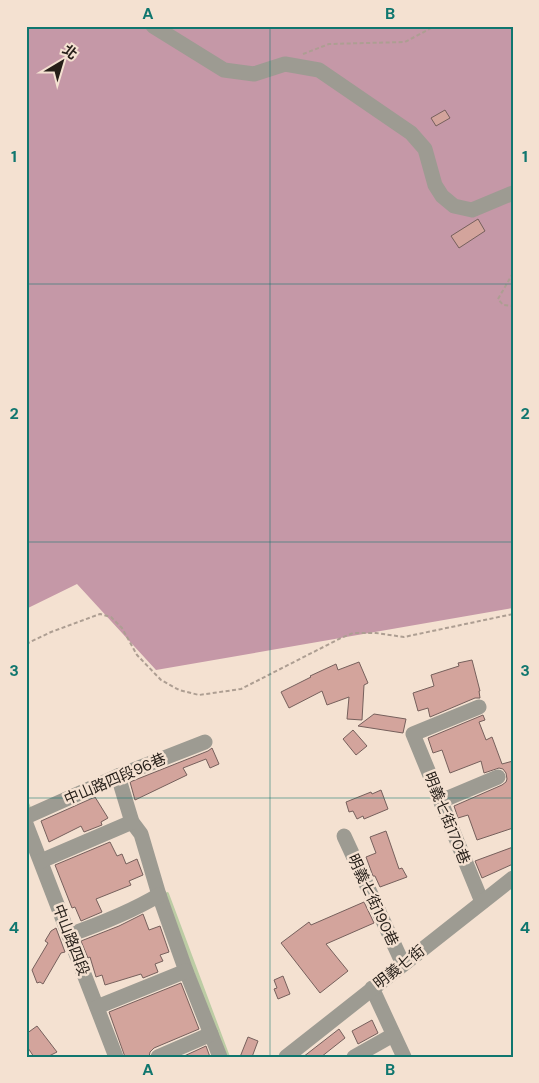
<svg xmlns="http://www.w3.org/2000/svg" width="539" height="1083" viewBox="0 0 539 1083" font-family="'DM Sans','Noto Sans TC',sans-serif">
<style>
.forest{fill:#c598a7}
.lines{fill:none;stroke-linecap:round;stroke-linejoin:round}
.stream{stroke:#bccca4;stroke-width:4}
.building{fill:#d3a49c;stroke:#76605c}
.path{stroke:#ad9e92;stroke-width:2;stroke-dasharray:4 2.5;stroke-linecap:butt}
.minor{stroke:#9d9b92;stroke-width:15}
.grid{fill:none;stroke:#0f766e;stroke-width:1;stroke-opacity:0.55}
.labels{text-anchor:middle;stroke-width:5;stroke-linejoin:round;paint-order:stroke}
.street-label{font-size:15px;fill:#251e18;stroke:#f4e1d1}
.neatline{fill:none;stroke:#0f766e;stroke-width:2}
.grid-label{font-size:16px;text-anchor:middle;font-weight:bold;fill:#0f766e}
</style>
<rect width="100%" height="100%" fill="#f4e1d1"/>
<polygon class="forest" points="26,26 513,26 513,608 156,670 77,584 26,609"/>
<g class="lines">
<g class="stream">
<polyline points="26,801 29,808 31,810"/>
<polyline points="167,894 228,1057"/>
</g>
</g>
<g class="building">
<polygon points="445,110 450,118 436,126 431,118"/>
<polygon points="478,219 485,231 459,248 451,236"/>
<polygon points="472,660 480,691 479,691 480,698 475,698 430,717 428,708 418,711 413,693 434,686 431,675 459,666 458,663"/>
<polygon points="359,662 368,683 364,685 362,720 347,719 349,697 327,705 322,691 289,708 281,692 311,677 310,676 336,664 338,670"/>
<polygon points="374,714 406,719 403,733 358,726"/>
<polygon points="483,715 485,720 479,722 486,740 492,737 502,764 513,761 513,828 477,840 468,815 458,818 454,806 502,785 506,782 507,779 506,773 503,769 499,768 484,773 481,761 450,773 442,750 433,753 428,738"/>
<polygon points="353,730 367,746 356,755 343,739"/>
<polygon points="212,748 219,764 210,768 206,759 183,768 187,775 135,800 130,782 208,751"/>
<polygon points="381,790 388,809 364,819 363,816 357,819 353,811 349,812 346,802 371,792 372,794"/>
<polygon points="95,797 108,818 101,822 102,825 84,832 81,826 49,842 41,821"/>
<polygon points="386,831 399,869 402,868 407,877 380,887 375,876 373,876 366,857 376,853 370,837"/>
<polygon points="110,842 117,856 122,854 126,864 137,859 143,875 129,881 131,885 96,899 102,912 81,921 75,907 72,908 55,865"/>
<polygon points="513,847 513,864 482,878 475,861"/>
<polygon points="364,902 374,923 326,944 348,971 320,993 281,943 309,922 311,925"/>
<polygon points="143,914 149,930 160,926 169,952 160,955 163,961 155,964 158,972 143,978 141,974 105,985 102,975 96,977 90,957 88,958 81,941 119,926"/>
<polygon points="56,928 65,952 61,953 43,984 40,982 37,983 32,970 48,943 45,941 51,931"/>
<polygon points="283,976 290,994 278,999 274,989 277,988 274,980"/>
<polygon points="181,983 199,1029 154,1048 150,1052 149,1057 125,1057 109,1012"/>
<polygon points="372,1020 378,1033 358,1044 352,1031"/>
<polygon points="37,1026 57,1052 47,1057 34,1057 26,1045 26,1034"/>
<polygon points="339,1029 345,1038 321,1057 303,1057"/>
<polygon points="248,1037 258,1041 252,1057 240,1057"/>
<polygon points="206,1046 210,1057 182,1057"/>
</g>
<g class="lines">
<g class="path">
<polyline points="303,54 329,44 405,42 435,26"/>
<polyline points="513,273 498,299 503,305 513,306"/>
<polyline points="26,644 51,632 100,614 111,617 122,628 137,655 161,680 179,690 199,695 241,689 341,638 353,633 376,633 404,637 513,614"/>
</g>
<g class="minor">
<polyline points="153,26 224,70 254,74 285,64 319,70 411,133 425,149 435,185 442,196 454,206 472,210 513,193"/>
<polyline points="479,707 413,734 482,902"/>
<polyline points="118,776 132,822 141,834 159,895 186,971 220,1057"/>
<polyline points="441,801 498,777"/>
<polyline points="26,817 118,776 205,742"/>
<polyline points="26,824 116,1057"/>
<polyline points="344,836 403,964"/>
<polyline points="41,861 132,822"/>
<path d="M69,935C100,924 131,912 159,895"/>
<polyline points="372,988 404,1057"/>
<polyline points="97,1007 186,971"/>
<polyline points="158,1057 211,1034"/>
<polyline points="286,1057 513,878"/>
<polyline points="354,1057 393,1035"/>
</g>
</g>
<path class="grid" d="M270,26V1057M26,284H513M26,542H513M26,798H513"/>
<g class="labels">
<g class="street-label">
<text transform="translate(115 779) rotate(-23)" y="5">中山路四段96巷</text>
<text transform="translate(447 818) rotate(68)" y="5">明義七街170巷</text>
<text transform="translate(373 900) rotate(65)" y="5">明義七街190巷</text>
<text transform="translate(71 940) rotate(69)" y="5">中山路四段</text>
<text transform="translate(399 967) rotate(-38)" y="5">明義七街</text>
</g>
</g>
<rect width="539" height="1083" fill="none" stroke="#f4e1d1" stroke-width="55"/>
<g transform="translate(62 62) rotate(38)" stroke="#f4e1d1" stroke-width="4" paint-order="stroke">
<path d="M0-4L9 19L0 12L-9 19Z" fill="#251e18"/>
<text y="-8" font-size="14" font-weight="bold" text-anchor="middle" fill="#251e18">北</text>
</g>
<rect x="28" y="28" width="484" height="1028" class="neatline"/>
<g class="grid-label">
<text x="148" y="19">A</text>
<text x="390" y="19">B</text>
<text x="14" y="162">1</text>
<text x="525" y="162">1</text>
<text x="14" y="419">2</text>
<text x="525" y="419">2</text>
<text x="14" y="676">3</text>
<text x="525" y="676">3</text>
<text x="14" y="933">4</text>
<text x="525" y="933">4</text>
<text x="148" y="1075">A</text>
<text x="390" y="1075">B</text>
</g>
</svg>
